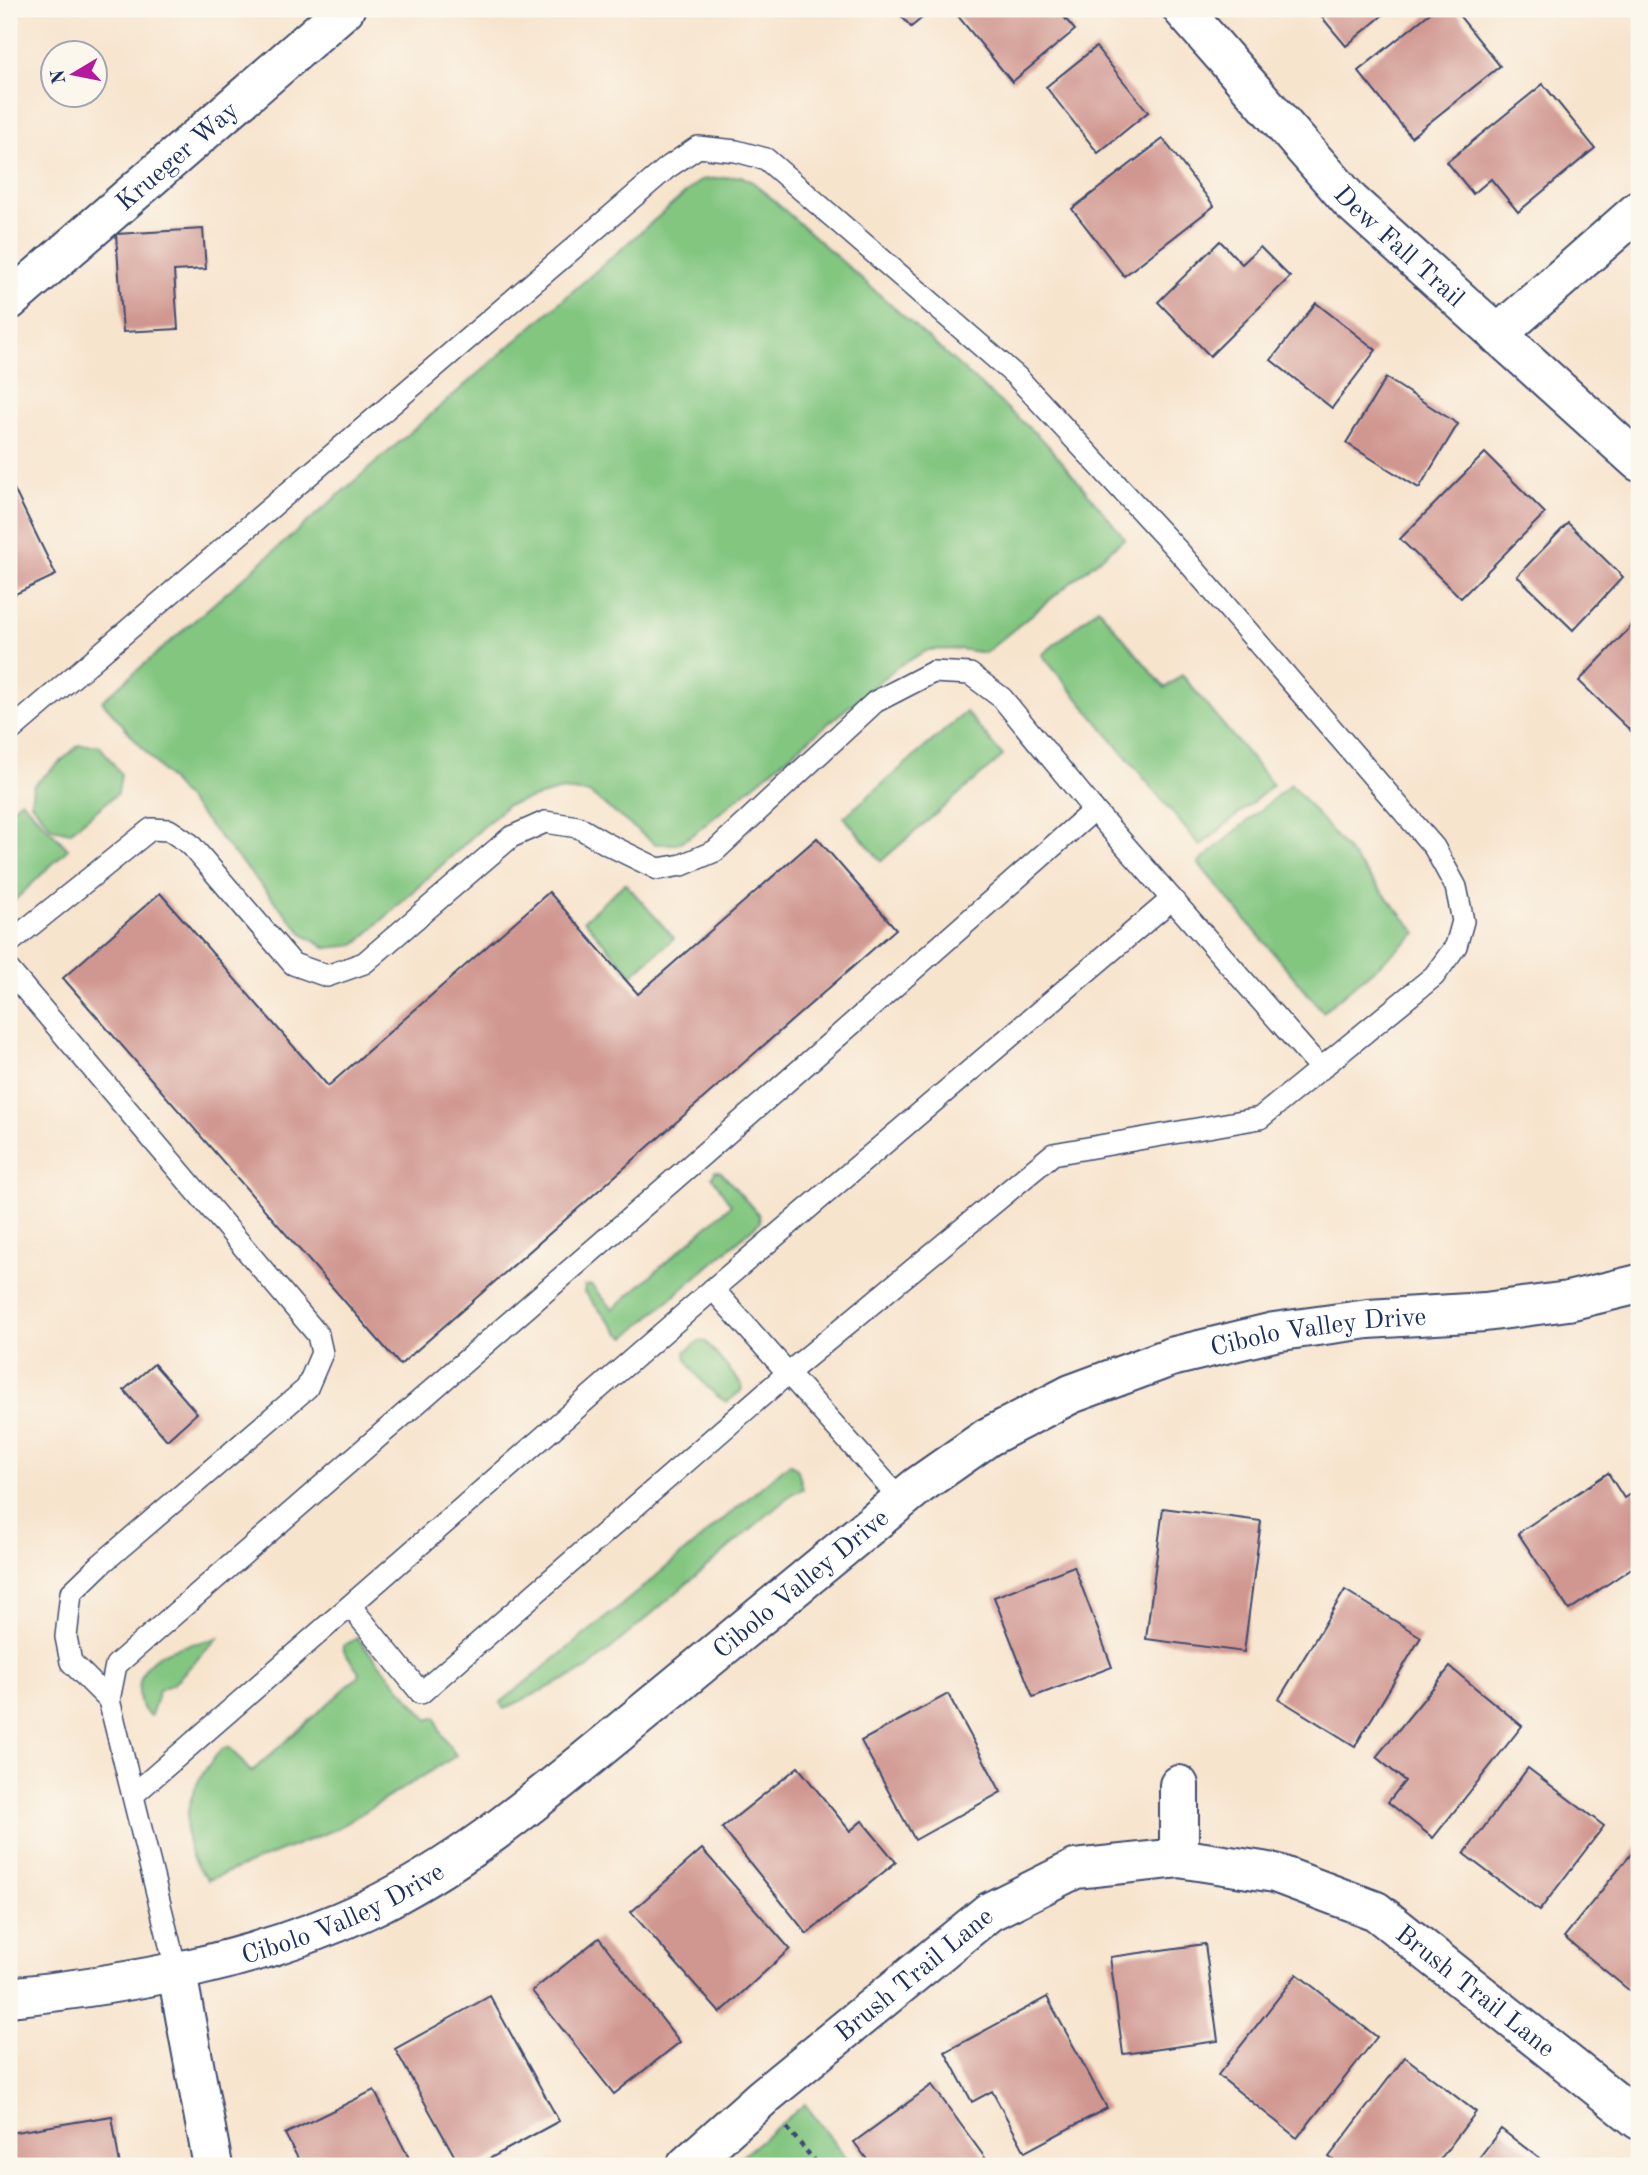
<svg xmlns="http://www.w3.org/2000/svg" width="1648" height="2175" viewBox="0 0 1648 2175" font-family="'Old Standard TT',serif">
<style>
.green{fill:#82c680;stroke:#4e7a6f;stroke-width:2}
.building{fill:#d09790}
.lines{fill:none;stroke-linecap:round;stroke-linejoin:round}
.service-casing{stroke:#3c4a6f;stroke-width:24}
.minor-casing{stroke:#3c4a6f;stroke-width:42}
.secondary-casing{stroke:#3c4a6f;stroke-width:42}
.path{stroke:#3c4a6f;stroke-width:4.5;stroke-dasharray:5 5;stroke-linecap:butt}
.service{stroke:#fff;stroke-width:21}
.minor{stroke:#fff;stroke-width:38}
.secondary{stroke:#fff;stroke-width:38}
.labels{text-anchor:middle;stroke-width:7;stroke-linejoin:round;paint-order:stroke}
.street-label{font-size:26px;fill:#1b2f5e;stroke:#fbf7ec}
</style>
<rect width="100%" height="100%" fill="#fbf7ec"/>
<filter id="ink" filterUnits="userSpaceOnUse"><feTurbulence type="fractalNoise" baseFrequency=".0143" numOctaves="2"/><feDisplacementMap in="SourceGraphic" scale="14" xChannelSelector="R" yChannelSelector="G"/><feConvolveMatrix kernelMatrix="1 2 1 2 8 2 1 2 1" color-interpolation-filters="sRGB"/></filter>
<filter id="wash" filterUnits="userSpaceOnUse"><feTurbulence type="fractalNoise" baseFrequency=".00686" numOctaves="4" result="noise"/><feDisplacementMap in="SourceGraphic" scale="28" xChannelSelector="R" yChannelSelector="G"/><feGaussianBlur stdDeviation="1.57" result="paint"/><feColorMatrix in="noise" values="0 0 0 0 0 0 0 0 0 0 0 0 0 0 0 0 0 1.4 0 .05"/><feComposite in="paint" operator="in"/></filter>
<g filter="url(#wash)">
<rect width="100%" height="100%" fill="#f7e4cd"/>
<g class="green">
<polygon points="741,176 754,183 1046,443 1125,538 985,653 959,649 928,650 898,666 694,834 677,844 655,844 589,793 562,790 507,805 355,945 327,948 305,936 102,701 690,189 701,180"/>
<polygon points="1098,608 1165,688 1182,675 1273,785 1200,846 1042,655"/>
<polygon points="966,712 1003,756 881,861 844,817"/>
<polygon points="79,745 99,745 121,774 118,793 70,832 52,828 31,803 33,786"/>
<polygon points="1291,784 1417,933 1323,1012 1198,863"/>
<polygon points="21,800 68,849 9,906 9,812"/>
<polygon points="625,883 674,938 632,975 584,920"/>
<polygon points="715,1171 721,1172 759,1215 760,1222 626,1337 619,1333 584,1292 585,1286 591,1285 613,1309 731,1205 712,1177"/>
<path d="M699,1341L706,1342L742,1385L741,1391L727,1402C713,1396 686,1366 685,1352Z"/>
<polygon points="790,1463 798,1470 803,1489 793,1493 587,1669 504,1709 500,1703 630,1598"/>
<path d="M218,1638L173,1684L159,1690L151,1716C142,1711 139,1702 139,1692C139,1648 185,1647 218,1638Z"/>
<path d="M357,1638L428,1720L436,1717L440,1731L456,1756L334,1830L208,1880C169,1840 188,1784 223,1748H230L251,1772L358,1677L360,1673L344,1651L343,1646Z"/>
<polygon points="805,2104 852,2166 730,2166"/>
</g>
<g id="blocks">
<g class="building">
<polygon points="895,9 933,9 911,27"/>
<polygon points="965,9 1057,9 1075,30 1012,82 957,15"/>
<polygon points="1315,9 1390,9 1346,46"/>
<polygon points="1435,9 1454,9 1500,66 1411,137 1358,71"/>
<polygon points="1096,47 1148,112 1098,153 1046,87"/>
<polygon points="1543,84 1595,148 1518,212 1491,179 1473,194 1447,162"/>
<polygon points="1163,139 1214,206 1124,276 1072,209"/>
<polygon points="203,229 206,269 174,271 178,329 123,332 116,234"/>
<polygon points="1220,241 1242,264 1260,247 1290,277 1210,356 1158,302"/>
<polygon points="1316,303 1376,350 1332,408 1271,360"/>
<polygon points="1386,378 1458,424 1419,488 1346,443"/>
<polygon points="1485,453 1545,513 1461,598 1400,539"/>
<polygon points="14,489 56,575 9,597 9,492"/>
<polygon points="1568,523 1623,577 1573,630 1517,576"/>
<polygon points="1639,618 1639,724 1632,732 1579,681"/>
<polygon points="817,838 896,929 400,1365 63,978 160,893 328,1086 549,892 638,994"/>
<polygon points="154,1364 197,1413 167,1440 124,1390"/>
<polygon points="1608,1473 1624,1498 1639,1488 1639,1563 1569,1610 1518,1533"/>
<polygon points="1163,1508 1261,1521 1244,1652 1146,1639"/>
<polygon points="1074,1566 1112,1667 1033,1697 994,1597"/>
<polygon points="1345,1590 1421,1637 1355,1746 1279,1699"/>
<polygon points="1450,1667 1522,1726 1433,1838 1388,1802 1405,1781 1376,1757"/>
<polygon points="948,1694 1001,1792 915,1840 861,1741"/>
<polygon points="798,1767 850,1831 862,1821 896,1862 807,1934 722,1828"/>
<polygon points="1528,1768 1604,1826 1539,1911 1464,1854"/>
<polygon points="1639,1844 1639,1993 1636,1996 1564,1937"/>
<polygon points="702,1849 790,1949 720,2013 631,1912"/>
<polygon points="599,1938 680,2042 614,2094 532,1991"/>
<polygon points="1205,1944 1218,2041 1123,2054 1110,1957"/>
<polygon points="1297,1974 1377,2037 1297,2138 1218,2075"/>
<polygon points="490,1996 559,2121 476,2166 460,2166 395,2049"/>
<polygon points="1047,1997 1107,2108 1025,2152 992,2091 972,2102 945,2052"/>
<polygon points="1405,2057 1476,2112 1435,2166 1341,2166 1329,2157"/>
<polygon points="932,2085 991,2166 872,2166 854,2142"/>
<polygon points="374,2090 413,2166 302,2166 285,2134"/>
<polygon points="112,2116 120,2166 9,2166 9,2133"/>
<polygon points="1501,2129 1549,2166 1473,2166"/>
</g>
</g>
</g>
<g filter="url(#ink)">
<use href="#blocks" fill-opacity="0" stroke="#3c4a6f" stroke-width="2"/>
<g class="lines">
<defs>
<g id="service">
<polyline points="9,732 667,168 698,147 736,151 766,159 1016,376 1181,554 1434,847 1456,887 1463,921 1456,946 1434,976 1260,1118 1053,1154 788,1373 421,1693 351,1607"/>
<polyline points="1094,810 1321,1069"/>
<polyline points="9,943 151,829 169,830 190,844 293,964 327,976 364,963 511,837 545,822 578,827 607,844 658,869 682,865 715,851 875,702 933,672 970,674 1002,698 1094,810 785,1083 116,1665 109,1700 177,1973"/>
<polyline points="9,970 318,1335 322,1353 307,1388 101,1564 71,1593 66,1637 71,1662 109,1700"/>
<polyline points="713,1289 901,1500"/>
<polyline points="133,1795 713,1289 1172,899"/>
</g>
<g id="minor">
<path id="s1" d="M1182,9L1350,201L1639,462"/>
<path id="s2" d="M9,301L345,9"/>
<polyline points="1497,335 1639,210"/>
<polyline points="1179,1785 1179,1858"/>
<polyline points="177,1973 213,2166"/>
<path id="s3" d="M686,2166L763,2097L989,1912L1075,1869L1179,1858L1275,1873L1376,1911L1639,2120"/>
</g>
<g id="secondary">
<path id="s4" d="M9,1997C131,1984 254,1962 366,1910C465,1863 549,1790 633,1721C728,1643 823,1564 918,1486L988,1437L1071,1394L1171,1357L1274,1332L1368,1319L1485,1312L1568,1301L1639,1284"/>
</g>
</defs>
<use href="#service" class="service-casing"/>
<use href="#minor" class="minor-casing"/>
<use href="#secondary" class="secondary-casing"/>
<polyline class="path" points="787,2128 819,2166"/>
<use href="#service" class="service"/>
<use href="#minor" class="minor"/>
<use href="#secondary" class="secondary"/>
</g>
</g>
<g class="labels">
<g class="street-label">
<text dy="9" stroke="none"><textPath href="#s2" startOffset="222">Krueger Way</textPath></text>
<text dy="9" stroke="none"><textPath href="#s1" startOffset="322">Dew Fall Trail</textPath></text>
<text dy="9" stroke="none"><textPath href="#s4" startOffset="1502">Cibolo Valley Drive</textPath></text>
<text dy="9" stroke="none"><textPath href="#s4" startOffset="914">Cibolo Valley Drive</textPath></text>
<text dy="9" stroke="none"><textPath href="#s4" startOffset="346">Cibolo Valley Drive</textPath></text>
<text dy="9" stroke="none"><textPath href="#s3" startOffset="298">Brush Trail Lane</textPath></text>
<text dy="9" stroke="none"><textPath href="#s3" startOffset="929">Brush Trail Lane</textPath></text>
</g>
</g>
<rect width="1648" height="2175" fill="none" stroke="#fbf7ec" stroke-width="35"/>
<g transform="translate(74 74) rotate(260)"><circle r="33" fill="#fbf7ec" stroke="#a1a7b3" stroke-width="2"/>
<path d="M0-5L12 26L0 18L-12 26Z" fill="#b5179e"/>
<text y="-10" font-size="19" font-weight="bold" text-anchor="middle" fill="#1b2f5e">N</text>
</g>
</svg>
